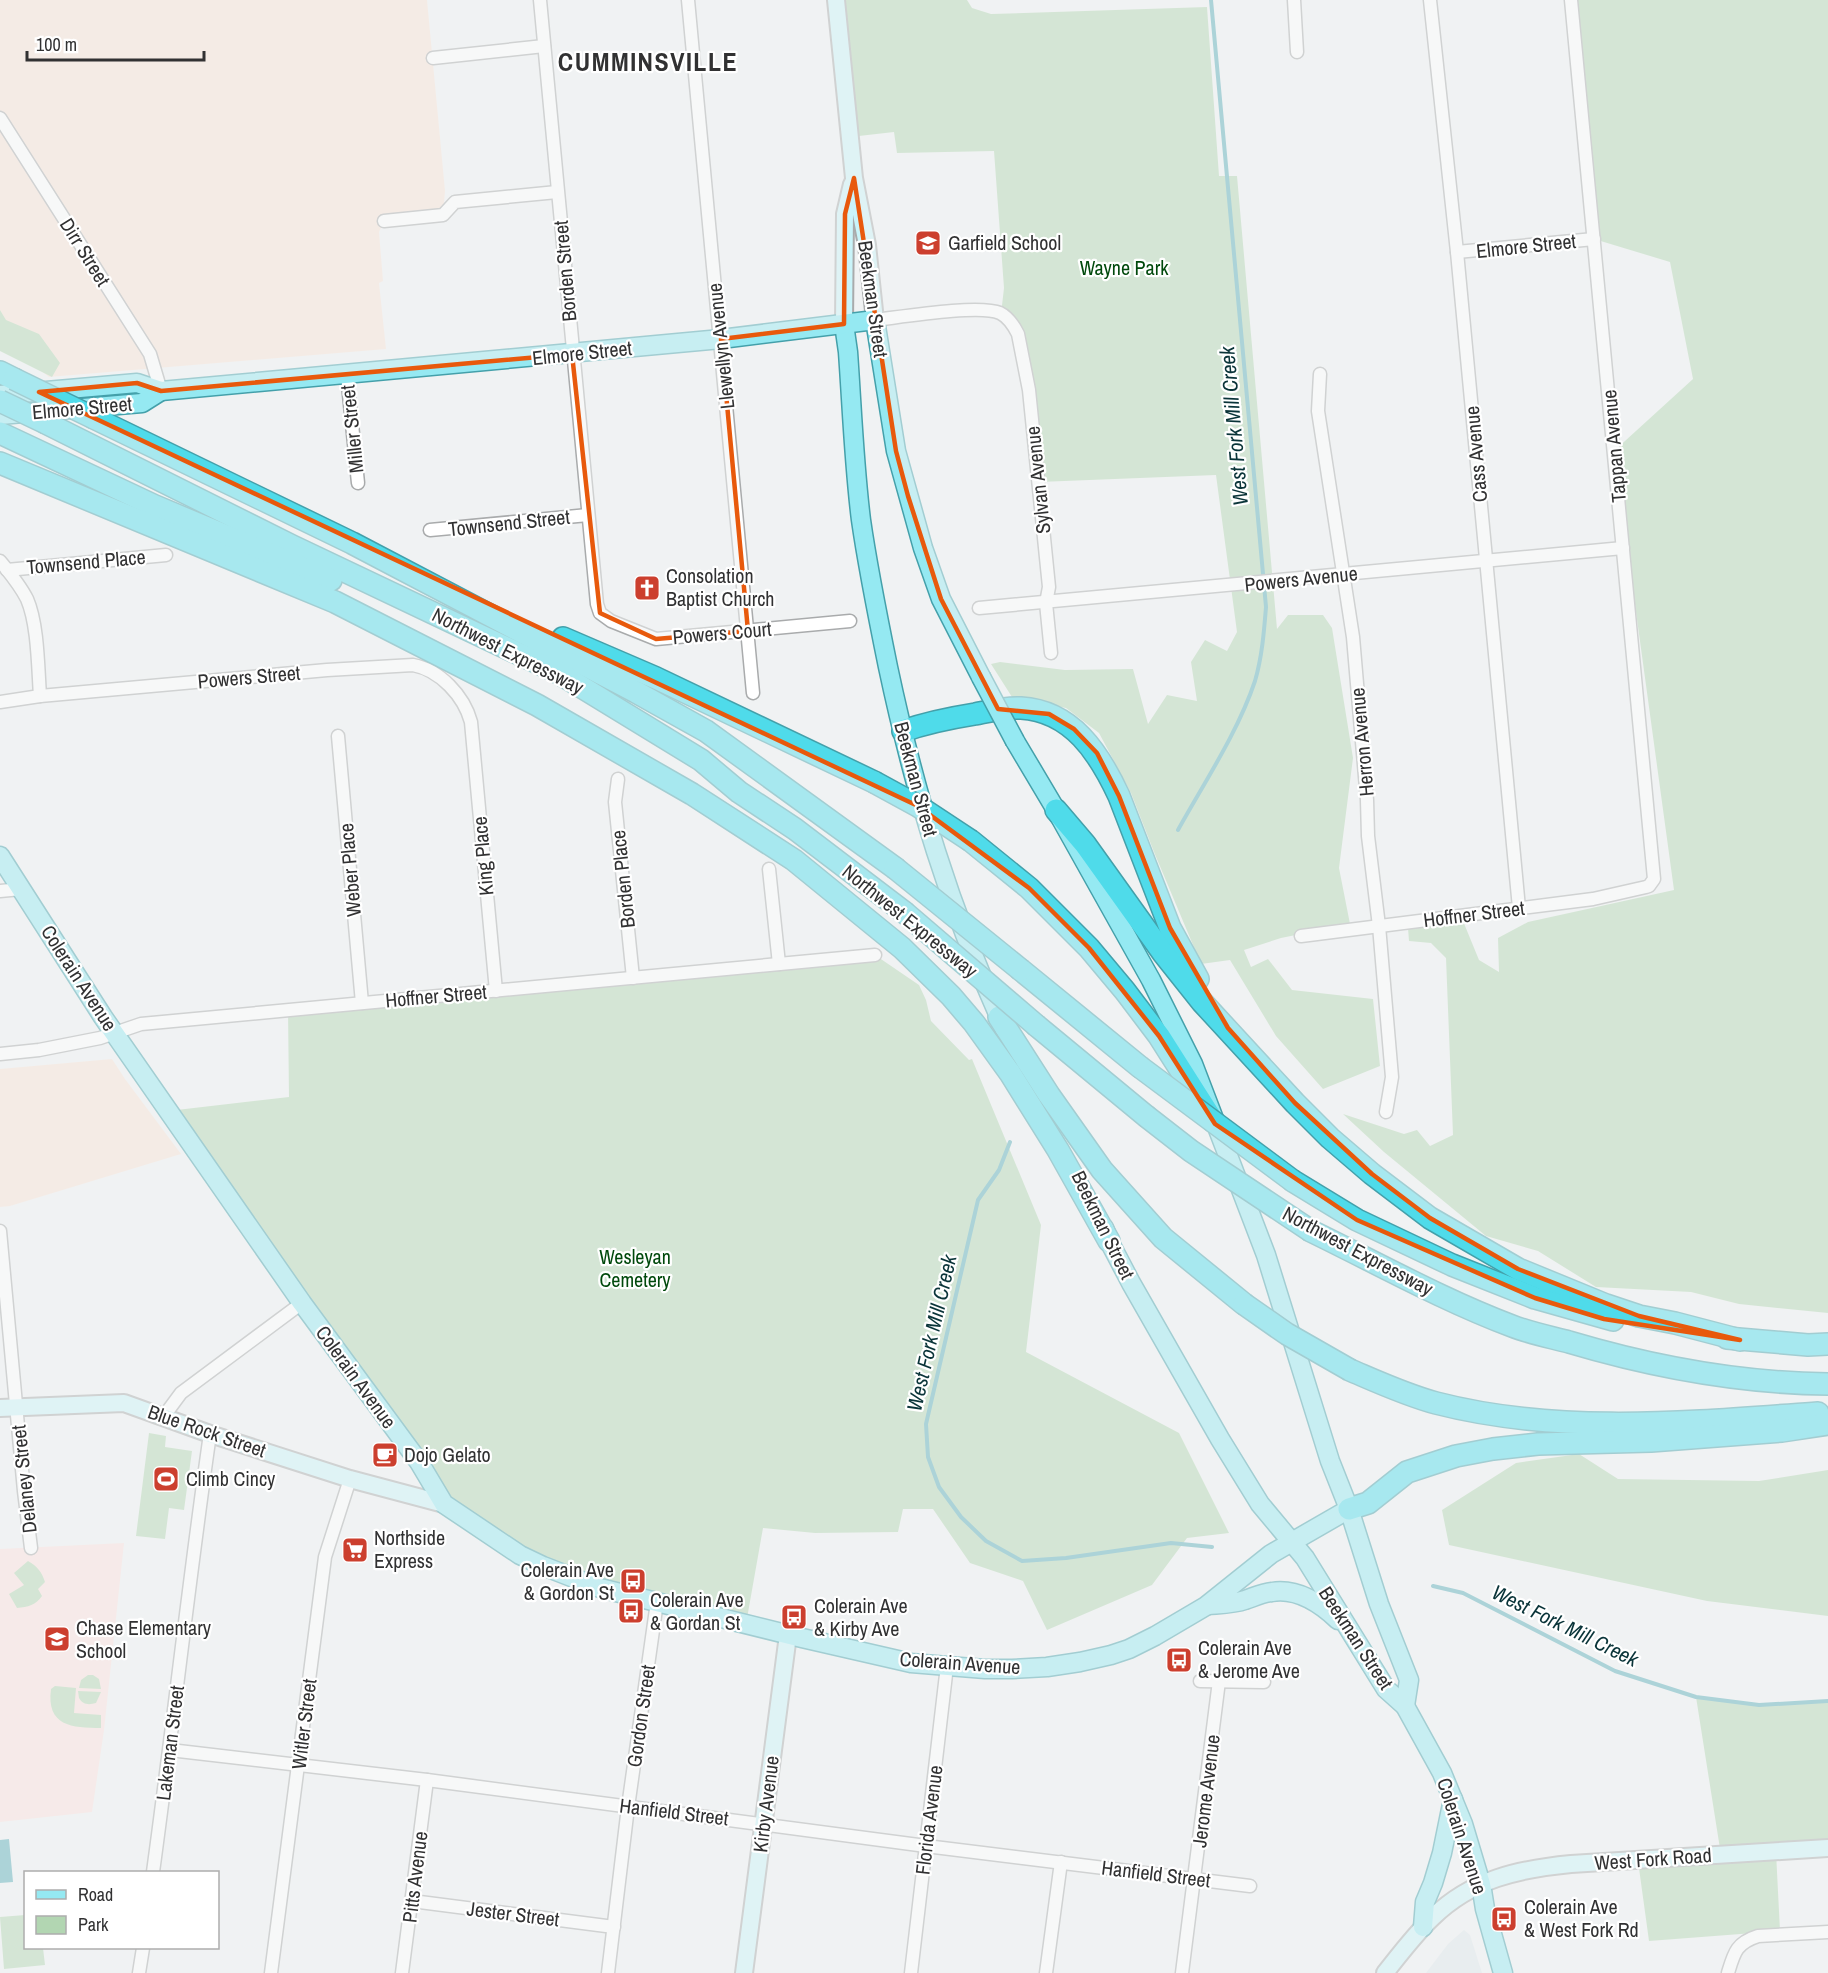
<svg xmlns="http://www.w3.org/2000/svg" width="1828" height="1973" viewBox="0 0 1828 1973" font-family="'Archivo Narrow',sans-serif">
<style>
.built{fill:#dee6ec}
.industrial{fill:#f9e3d6}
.education{fill:#fce1dd}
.green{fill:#b2d6b2}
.water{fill:#5aadb9}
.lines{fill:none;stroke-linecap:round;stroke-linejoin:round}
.stream{stroke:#5aadb9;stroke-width:4}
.street-casing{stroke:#a9abac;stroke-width:15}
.secondary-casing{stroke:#a9abac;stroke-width:20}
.primary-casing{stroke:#44a0aa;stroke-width:21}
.highway-casing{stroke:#44a0aa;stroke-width:24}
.street{stroke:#fff;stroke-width:12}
.secondary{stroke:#caf4f9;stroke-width:16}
.primary{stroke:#95e9f2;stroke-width:18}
.highway{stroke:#4fdbea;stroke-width:21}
.primary-bridge-casing{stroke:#44a0aa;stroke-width:21;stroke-linecap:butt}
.highway-bridge-casing{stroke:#44a0aa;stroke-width:24;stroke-linecap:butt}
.primary-bridge{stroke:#95e9f2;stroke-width:18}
.highway-bridge{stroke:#4fdbea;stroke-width:21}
.marked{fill:none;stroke:#e8590c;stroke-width:4.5;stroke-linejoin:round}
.labels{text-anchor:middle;stroke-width:4.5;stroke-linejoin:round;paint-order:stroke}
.poi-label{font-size:20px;fill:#313132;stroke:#fff;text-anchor:start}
.street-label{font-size:20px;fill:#313132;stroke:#fff}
.park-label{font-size:20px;fill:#00490c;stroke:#fff}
.water-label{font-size:21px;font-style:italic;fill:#0a3439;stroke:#fff}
.district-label{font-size:26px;font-weight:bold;letter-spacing:1.5px;fill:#313132;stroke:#fff}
</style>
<rect width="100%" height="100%" fill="#f0f2f3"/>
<polygon class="built" points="1464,1930 1470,1935 1482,1973 1426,1973 1448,1944"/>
<g class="industrial">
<polygon points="0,0 427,0 445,191 443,215 384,221 379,232 383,281 379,283 386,349 49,377 0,338"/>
<polygon points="112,1059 125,1079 181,1154 10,1206 0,1207 0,1069"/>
</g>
<polygon class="education" points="124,1543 104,1730 92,1812 0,1822 0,1549"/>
<g class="green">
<polygon points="836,0 967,0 972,8 991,14 1207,7 1219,176 1237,176 1277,629 1288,615 1323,615 1332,628 1353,758 1339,868 1350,924 1281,938 1244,950 1251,967 1268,959 1292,990 1373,999 1380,1066 1323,1089 1276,1036 1230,960 1201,964 1154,852 1131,793 1099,733 1066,708 1012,697 991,664 1000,662 1065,670 1133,669 1148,724 1167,695 1197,701 1191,662 1205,640 1227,651 1237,632 1216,475 1039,482 1018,334 1001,314 1004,288 994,151 897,153 894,132 850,137"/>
<polygon points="1571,0 1828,0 1828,1313 1739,1304 1691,1292 1596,1287 1538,1251 1486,1236 1384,1152 1343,1114 1404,1134 1417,1130 1430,1146 1453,1135 1446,958 1431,943 1409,941 1408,928 1463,921 1479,960 1499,972 1498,938 1528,922 1674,890 1614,451 1693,379 1670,262 1594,239"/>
<polygon points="0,310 6,320 39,334 60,363 52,377 0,351"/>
<polygon points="875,955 919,985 926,1000 931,1021 969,1060 972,1059 1041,1225 1026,1352 1179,1433 1229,1533 1187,1538 1152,1585 1047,1630 1023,1581 970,1563 933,1509 903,1509 898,1532 815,1533 763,1528 746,1624 600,1588 444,1504 168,1111 289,1097 288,1010"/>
<polygon points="149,1433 166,1436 165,1447 192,1451 184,1510 169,1508 165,1539 136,1536"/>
<polygon points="1579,1454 1618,1479 1759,1481 1828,1470 1828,1616 1707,1601 1449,1545 1442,1510 1516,1463"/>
<path d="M28,1561C37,1566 42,1572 45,1582L38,1589L42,1596C36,1605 28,1607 17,1608L9,1594L24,1585L14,1573Z"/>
<polygon points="88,1675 93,1675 99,1679 101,1689 79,1688 81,1680"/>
<path d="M55,1686L76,1688L74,1713L101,1715V1728C72,1728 46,1726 51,1689Z"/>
<path d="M78,1691L101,1692L96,1703C89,1705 83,1705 79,1698Z"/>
<polygon points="1696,1697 1759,1705 1828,1701 1828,1848 1776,1852 1780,1931 1649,1941 1638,1861 1721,1855"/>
<polygon points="25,1915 26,1948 43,1948 45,1965 4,1969 0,1917"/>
</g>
<polygon class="water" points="9,1839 13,1882 0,1883 0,1840"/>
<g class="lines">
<g class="stream">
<path d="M1178,830C1204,783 1238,732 1255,681C1262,657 1264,632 1266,607L1211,0"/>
<polyline points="1010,1142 999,1170 978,1200 926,1424 928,1457 939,1487 961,1517 986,1541 1022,1561 1066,1558 1171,1543 1212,1547"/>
<polyline points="1433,1586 1463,1593 1615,1671 1696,1697 1759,1705 1828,1701"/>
</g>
<defs>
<g id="street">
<polyline points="540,0 597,604 600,613 611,621 656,639 850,621"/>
<polyline points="688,0 753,693"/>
<polyline points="1294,0 1297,52"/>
<polyline points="1430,0 1457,252 1519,908"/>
<polyline points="433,58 544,46"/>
<polyline points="0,118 150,354 161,391"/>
<polyline points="384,221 443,215 455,202 557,192"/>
<polyline points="1457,252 1594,239"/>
<path d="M875,320C901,317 979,304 1000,313C1008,317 1014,326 1018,334L1029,390L1049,587L1046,603L1051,653"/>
<polyline points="1320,374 1318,411 1353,637 1367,800 1368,836 1379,926 1392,1077 1386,1112"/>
<polyline points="347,375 358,483"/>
<polyline points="430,530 588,515"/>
<path d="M0,561C10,573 20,585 27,599C38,624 38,668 40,696"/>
<polyline points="7,570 166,555"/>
<polyline points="979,608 1623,548"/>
<path d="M0,702L40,696L327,670L413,665C440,670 464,696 471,722L496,991"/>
<polyline points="338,736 362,1003"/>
<polyline points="618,779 615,802 633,978"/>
<polyline points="769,869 779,964"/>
<polyline points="0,891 21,889"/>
<polyline points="1301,936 1593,899 1646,887 1649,886 1654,879 1571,0"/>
<polyline points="0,1054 39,1050 100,1038 141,1024 875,955"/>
<polyline points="0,1231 24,1491 31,1548"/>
<polyline points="164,1416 181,1393 302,1303"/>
<polyline points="1200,1681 1264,1682"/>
<polyline points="170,1750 427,1780 926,1846 1250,1886"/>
<path d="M153,1872C173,1726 189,1580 210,1434"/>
<polyline points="412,1901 614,1927"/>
<polyline points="139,1973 143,1948"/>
<polyline points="271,1973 325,1557 350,1479"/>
<polyline points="402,1973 427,1780"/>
<polyline points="608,1973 628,1807 657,1602"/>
<polyline points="911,1973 947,1666"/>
<polyline points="1046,1973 1061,1862"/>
<polyline points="1182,1973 1219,1681"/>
<path d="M1728,1973C1734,1953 1736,1943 1758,1936L1828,1932"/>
</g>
<g id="secondary">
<polyline points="836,0 854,178 867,245 875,320"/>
<polyline points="844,324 845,214 852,184"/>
<polyline points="0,1408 124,1403 210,1434 350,1479 444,1504"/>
<polyline points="744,1973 788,1635"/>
<path d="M1385,1973C1400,1954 1415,1934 1433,1917C1472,1879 1519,1869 1571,1864L1828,1848"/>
</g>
<g id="primary">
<path d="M844,324L848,352C852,408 854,464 861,520C868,569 878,618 888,667C915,794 950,911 1005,1029"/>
<polyline points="0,395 137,383 161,391 721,339 875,320 896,451 923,548 941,599 981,677"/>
<polyline points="0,415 142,403 161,391"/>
<polyline points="1015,741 1056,810 1151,980 1193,1064 1266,1255 1330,1461 1349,1509 1379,1604 1409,1680 1405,1706"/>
<polyline points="0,856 103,1017 302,1303 419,1462 444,1504 520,1555 543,1566 600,1588 802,1638 911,1663 985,1669 1012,1669 1047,1667 1080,1662 1111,1655 1129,1649 1155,1636 1206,1606 1271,1554 1349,1509"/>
<polyline points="1104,1228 1109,1241 1131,1283 1220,1439 1260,1504 1305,1558 1386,1689 1405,1706 1442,1773 1463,1824 1481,1884 1485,1909 1503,1973"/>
<path d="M1208,1605C1220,1604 1234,1604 1245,1600C1254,1597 1262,1593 1272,1592C1297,1588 1320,1603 1338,1620"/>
<polyline points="1423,1927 1425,1902 1433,1883 1442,1853 1453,1799"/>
</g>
<g id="highway">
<polyline points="0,372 14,379"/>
<polyline points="94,418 352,543 636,692 706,731 895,868"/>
<polyline points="46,423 292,546 557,672 701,760 739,792 795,829 904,912"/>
<polyline points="0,433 155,506 331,580"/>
<polyline points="0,463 335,602 537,705 692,794 794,860 902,948 951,996 974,1023 1010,1073 1058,1150 1109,1241"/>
<polyline points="563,638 656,678 874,782"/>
<path d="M903,731C926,723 950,718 975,714C990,711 1005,707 1021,708C1072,711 1099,753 1119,796L1170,928L1198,979"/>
<polyline points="1056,810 1085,844 1163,953 1202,1002 1295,1103 1330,1138 1372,1174 1430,1218 1518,1269 1606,1305 1639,1316 1675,1323 1740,1340"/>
<polyline points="971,841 1029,888 1089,948 1125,991 1159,1036 1213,1121"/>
<polyline points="1021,970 1140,1067"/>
<polyline points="999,1017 1049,1095 1102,1170 1163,1238 1244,1304"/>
<polyline points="1037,1026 1146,1116"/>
<polyline points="1293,1181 1357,1220 1452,1265 1535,1298 1613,1320"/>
<path d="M1311,1231C1377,1263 1443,1300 1512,1326C1530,1333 1550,1337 1569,1342C1653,1367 1740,1383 1828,1384"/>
<polyline points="1727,1338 1808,1345 1828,1344"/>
<path d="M1350,1370C1378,1382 1406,1395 1436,1403C1560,1435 1691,1422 1818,1413"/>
<polyline points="1349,1509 1368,1503 1407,1472 1456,1456 1493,1449 1538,1444 1651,1441 1782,1431 1828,1424"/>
</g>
</defs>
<use href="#street" class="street-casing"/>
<use href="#secondary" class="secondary-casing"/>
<use href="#primary" class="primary-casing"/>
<use href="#highway" class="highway-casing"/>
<use href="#street" class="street"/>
<use href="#secondary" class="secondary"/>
<use href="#primary" class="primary"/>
<use href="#highway" class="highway"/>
<defs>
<polyline id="primary-bridge" points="981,677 1015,741"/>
<g id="highway-bridge">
<polyline points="14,379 94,418"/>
<polyline points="0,401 46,423"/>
<polyline points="874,782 918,806 971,841"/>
<polyline points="895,868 1021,970"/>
<polyline points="904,912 1037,1026"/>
<polyline points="1140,1067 1293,1181"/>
<polyline points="1146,1116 1191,1151 1311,1231"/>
<polyline points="1244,1304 1287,1334 1350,1370"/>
</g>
</defs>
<use href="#primary-bridge" class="primary-bridge-casing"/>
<use href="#highway-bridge" class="highway-bridge-casing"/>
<use href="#primary-bridge" class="primary-bridge"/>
<use href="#highway-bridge" class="highway-bridge"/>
</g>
<path d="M0 0H1828V1973H0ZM854,178L896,451L908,496L941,599L998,709L1049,714L1074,729L1097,753L1119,796L1170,928L1228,1028L1295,1103L1372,1174L1430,1218L1518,1269L1639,1316L1740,1340L1604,1319L1535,1298L1357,1220L1215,1124L1159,1036L1089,948L1029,888L918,806L39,392L137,383L161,391L572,354L600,613L656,639L748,631L721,339L844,324L845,214Z" fill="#f0f2f3" fill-opacity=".55" fill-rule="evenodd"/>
<path class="marked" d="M854,178L896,451L908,496L941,599L998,709L1049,714L1074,729L1097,753L1119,796L1170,928L1228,1028L1295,1103L1372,1174L1430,1218L1518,1269L1639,1316L1740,1340L1604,1319L1535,1298L1357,1220L1215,1124L1159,1036L1089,948L1029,888L918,806L39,392L137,383L161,391L572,354L600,613L656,639L748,631L721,339L844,324L845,214Z"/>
<defs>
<symbol id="school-square" viewBox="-11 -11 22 22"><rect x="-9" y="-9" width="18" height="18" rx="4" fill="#cc3f2e" stroke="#fff"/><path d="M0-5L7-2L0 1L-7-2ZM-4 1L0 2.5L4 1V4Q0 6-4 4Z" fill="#fff"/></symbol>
<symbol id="church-square" viewBox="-11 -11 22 22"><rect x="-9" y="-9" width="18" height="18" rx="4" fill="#cc3f2e" stroke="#fff"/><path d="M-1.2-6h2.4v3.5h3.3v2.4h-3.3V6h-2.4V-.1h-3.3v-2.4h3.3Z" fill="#fff"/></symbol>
<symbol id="cafe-square" viewBox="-11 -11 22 22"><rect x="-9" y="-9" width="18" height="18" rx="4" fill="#cc3f2e" stroke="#fff"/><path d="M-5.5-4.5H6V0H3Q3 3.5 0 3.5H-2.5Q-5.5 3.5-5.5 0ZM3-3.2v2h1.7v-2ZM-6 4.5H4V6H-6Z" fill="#fff"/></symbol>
<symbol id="stadium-square" viewBox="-11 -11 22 22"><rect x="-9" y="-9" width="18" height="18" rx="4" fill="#cc3f2e" stroke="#fff"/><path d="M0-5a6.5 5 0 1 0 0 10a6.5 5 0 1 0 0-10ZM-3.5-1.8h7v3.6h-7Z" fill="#fff"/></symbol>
<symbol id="supermarket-square" viewBox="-11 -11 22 22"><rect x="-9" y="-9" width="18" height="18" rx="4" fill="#cc3f2e" stroke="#fff"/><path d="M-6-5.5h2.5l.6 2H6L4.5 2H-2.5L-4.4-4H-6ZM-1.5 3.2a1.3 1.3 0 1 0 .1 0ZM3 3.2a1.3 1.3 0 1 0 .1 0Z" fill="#fff"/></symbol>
<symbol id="bus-square" viewBox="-11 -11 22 22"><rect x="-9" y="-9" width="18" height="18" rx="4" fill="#cc3f2e" stroke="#fff"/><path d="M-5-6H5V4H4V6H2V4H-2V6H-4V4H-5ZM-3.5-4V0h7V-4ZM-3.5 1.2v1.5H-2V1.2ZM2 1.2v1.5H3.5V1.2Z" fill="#fff"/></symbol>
</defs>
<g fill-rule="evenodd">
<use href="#school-square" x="913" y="228" width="30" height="30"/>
<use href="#church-square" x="632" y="573" width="30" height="30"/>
<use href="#cafe-square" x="370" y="1440" width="30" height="30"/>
<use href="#stadium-square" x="151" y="1464" width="30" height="30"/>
<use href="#supermarket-square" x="340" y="1535" width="30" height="30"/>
<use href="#bus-square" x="618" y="1566" width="30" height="30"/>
<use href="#bus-square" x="616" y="1596" width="30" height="30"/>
<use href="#bus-square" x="779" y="1602" width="30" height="30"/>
<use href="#school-square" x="42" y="1624" width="30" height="30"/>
<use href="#bus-square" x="1164" y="1645" width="30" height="30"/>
<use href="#bus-square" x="1489" y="1904" width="30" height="30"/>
</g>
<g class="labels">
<g class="poi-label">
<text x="948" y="250">Garfield School</text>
<text x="666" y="583">Consolation<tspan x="666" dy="23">Baptist Church</tspan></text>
<text x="404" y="1462">Dojo Gelato</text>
<text x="186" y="1486">Climb Cincy</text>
<text x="374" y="1545">Northside<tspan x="374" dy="23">Express</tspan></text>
<text x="614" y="1577" text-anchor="end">Colerain Ave<tspan x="614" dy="23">&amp; Gordon St</tspan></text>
<text x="650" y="1607">Colerain Ave<tspan x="650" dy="23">&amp; Gordan St</tspan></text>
<text x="814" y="1613">Colerain Ave<tspan x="814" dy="23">&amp; Kirby Ave</tspan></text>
<text x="76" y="1635">Chase Elementary<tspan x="76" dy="23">School</tspan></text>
<text x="1198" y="1655">Colerain Ave<tspan x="1198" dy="23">&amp; Jerome Ave</tspan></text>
<text x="1524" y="1914">Colerain Ave<tspan x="1524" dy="23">&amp; West Fork Rd</tspan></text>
</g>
<g class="street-label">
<text transform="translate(1526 246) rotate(-6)" y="7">Elmore Street</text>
<text transform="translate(85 252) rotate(58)" y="7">Dirr Street</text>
<text transform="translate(565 271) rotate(-95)" y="7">Borden Street</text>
<text transform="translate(873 299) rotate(82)" y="7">Beekman Street</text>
<text transform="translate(721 346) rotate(-96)" y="7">Llewellyn Avenue</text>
<text transform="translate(582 353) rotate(-6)" y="7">Elmore Street</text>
<text transform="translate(82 408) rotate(-5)" y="7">Elmore Street</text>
<text transform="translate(352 429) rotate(-96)" y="7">Miller Street</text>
<text transform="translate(1614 446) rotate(-95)" y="7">Tappan Avenue</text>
<text transform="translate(1476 454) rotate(-95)" y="7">Cass Avenue</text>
<text transform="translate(1038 480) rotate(-96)" y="7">Sylvan Avenue</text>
<text transform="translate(509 523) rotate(-6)" y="7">Townsend Street</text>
<text transform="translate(86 562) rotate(-5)" y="7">Townsend Place</text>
<text transform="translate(1301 579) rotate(-6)" y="7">Powers Avenue</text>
<text transform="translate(722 633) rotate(-5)" y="7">Powers Court</text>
<text transform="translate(508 651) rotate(27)" y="7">Northwest Expressway</text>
<text transform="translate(249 677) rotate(-5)" y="7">Powers Street</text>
<text transform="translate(1362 742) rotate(-95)" y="7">Herron Avenue</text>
<text transform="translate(916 779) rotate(75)" y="7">Beekman Street</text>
<text transform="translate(483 856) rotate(-95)" y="7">King Place</text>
<text transform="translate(350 870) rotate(-95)" y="7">Weber Place</text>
<text transform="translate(623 879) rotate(-96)" y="7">Borden Place</text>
<text transform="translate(1474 914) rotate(-7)" y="7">Hoffner Street</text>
<text transform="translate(910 921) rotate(39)" y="7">Northwest Expressway</text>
<text transform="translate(79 978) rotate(57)" y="7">Colerain Avenue</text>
<text transform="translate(436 996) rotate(-5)" y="7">Hoffner Street</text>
<text transform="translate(1103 1225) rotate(64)" y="7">Beekman Street</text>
<text transform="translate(1358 1251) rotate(28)" y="7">Northwest Expressway</text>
<text transform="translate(356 1377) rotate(54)" y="7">Colerain Avenue</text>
<text transform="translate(207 1431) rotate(19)" y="7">Blue Rock Street</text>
<text transform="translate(24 1479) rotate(-96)" y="7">Delaney Street</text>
<text transform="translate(1356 1638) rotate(57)" y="7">Beekman Street</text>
<text transform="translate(960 1663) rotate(4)" y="7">Colerain Avenue</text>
<text transform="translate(641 1716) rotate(-82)" y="7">Gordon Street</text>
<text transform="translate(304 1724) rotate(-83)" y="7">Witler Street</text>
<text transform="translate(170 1743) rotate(-83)" y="7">Lakeman Street</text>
<text transform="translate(1206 1791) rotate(-83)" y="7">Jerome Avenue</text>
<text transform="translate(766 1804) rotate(-83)" y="7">Kirby Avenue</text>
<text transform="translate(674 1812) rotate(7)" y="7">Hanfield Street</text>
<text transform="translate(929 1820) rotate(-83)" y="7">Florida Avenue</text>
<text transform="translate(1462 1836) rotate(72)" y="7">Colerain Avenue</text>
<text transform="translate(1653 1859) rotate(-4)" y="7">West Fork Road</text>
<text transform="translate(1156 1874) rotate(7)" y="7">Hanfield Street</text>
<text transform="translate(415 1877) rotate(-83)" y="7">Pitts Avenue</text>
<text transform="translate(513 1914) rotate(7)" y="7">Jester Street</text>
</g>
<g class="park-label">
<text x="1124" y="275">Wayne Park</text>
<text x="635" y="1264">Wesleyan<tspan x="635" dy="23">Cemetery</tspan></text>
</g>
<g class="water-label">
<text transform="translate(1234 426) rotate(-95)" y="7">West Fork Mill Creek</text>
<text transform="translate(932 1333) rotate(-77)" y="7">West Fork Mill Creek</text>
<text transform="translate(1565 1626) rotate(26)" y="7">West Fork Mill Creek</text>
</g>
<g class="district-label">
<text x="648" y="71">CUMMINSVILLE</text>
</g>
</g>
<rect x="24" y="1871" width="195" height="78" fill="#ffffff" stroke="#adadad" stroke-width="1.5"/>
<rect x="36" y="1890" width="30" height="9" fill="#95e9f2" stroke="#adadad" stroke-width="1.5"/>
<text x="78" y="1901" font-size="18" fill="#313132">Road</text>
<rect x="36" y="1916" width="30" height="18" fill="#b2d6b2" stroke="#adadad" stroke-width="1.5"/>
<text x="78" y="1931" font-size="18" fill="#313132">Park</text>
<path d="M27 51v9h177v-9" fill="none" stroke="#313132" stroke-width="3"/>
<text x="36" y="51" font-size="18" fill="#313132" stroke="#ffffff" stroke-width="4.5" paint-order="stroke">100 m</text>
</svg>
